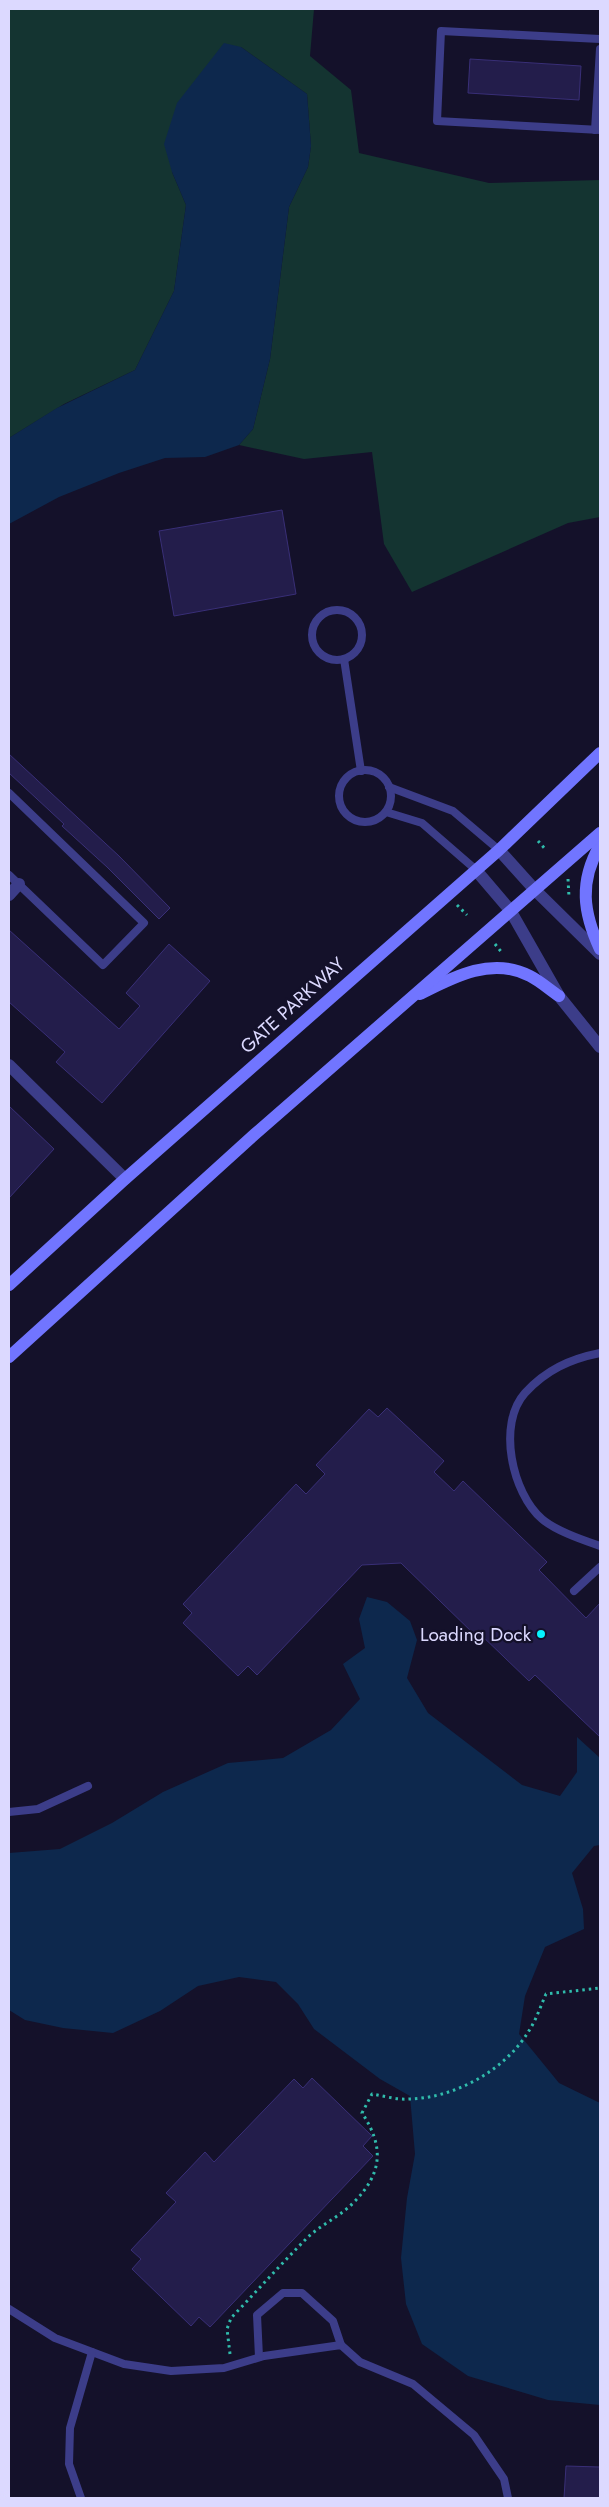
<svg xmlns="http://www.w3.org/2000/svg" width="609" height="2507" viewBox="0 0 609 2507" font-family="Jost,sans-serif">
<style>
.green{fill:#143431}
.water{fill:#0d284d}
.building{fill:#231d4b;stroke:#392f77}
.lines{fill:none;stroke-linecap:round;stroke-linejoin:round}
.path{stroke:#30bcac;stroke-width:3;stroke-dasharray:2.5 4;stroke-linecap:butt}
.service{stroke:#3c3d89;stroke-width:8}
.minor{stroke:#3c3d89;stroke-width:12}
.tertiary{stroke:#3c3d89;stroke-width:12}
.secondary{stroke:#7175ff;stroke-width:12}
.poi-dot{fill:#06f3ff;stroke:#14112a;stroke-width:2}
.labels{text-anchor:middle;stroke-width:4.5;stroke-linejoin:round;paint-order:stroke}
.street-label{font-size:19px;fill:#dcd9ff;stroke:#14112a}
.poi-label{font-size:19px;fill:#dcd9ff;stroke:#14112a;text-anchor:end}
</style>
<rect width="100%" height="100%" fill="#14112a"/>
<polygon class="green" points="9,9 314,9 310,56 351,90 359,153 489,183 600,180 600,517 568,523 412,592 384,544 372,452 304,459 239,445 253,429 270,359 289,207 308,167 311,146 307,94 241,47 172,172 186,205 174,291 135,370 64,404 9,438"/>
<g class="water">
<polygon points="224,43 241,47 307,94 311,146 308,167 289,207 270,359 253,429 239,445 205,457 165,458 119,473 59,497 9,524 9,438 57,408 135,370 174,291 186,205 172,172 164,144 177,103"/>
<polygon points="367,1597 387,1602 410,1621 417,1640 407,1678 428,1713 522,1785 560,1796 577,1772 577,1737 600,1758 600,1845 594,1846 572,1873 583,1909 584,1929 545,1947 525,1996 519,2034 559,2083 600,2103 600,2405 548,2400 468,2376 422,2344 406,2304 401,2258 407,2198 415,2154 410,2096 380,2079 314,2029 298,2004 276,1982 239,1977 198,1986 160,2011 113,2033 63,2028 25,2020 9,2010 9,1853 60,1849 112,1823 163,1792 228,1763 283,1758 331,1730 360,1699 343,1664 365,1648 359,1619"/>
</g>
<g class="building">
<polygon points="470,59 581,66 579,100 468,93"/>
<polygon points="282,510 296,594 174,616 159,531"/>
<polygon points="9,754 119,856 170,908 159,919 107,867 62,826 64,824 9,773"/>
<polygon points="9,930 119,1029 140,1006 126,993 169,944 210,981 102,1103 56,1062 65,1052 9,1002"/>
<polygon points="9,1106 54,1149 9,1198"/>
<polygon points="387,1408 444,1461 434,1472 454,1491 463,1481 547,1562 539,1570 586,1618 600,1603 600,1737 535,1675 529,1681 479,1633 477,1637 401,1563 362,1565 257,1675 248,1666 238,1676 183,1623 192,1613 183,1604 296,1484 306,1494 325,1474 316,1465 369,1409 378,1417"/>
<polygon points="312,2078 372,2136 363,2146 373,2156 210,2327 199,2317 191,2326 132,2269 141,2259 131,2250 176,2202 166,2193 205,2152 214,2162 294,2079 303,2088"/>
<polygon points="566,2466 600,2467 600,2498 564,2498"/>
</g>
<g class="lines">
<g class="path">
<polyline points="538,841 546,850"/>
<polyline points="568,879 569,897"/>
<polyline points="457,905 467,915"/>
<polyline points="495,944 503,954"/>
<path d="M230,2354L227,2329L231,2318C257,2291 282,2263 308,2237C322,2224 341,2216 354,2202C383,2173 384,2146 362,2113L372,2094C384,2096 397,2100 409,2099C456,2098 507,2069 530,2029C537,2018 541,2005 546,1994L600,1988"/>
</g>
<g class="service">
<polyline points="600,39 441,31 437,121 600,130"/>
<polyline points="595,130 600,49"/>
<circle cx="337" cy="635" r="25"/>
<polyline points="344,659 361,771"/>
<circle cx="365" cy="796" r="26"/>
<polyline points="389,787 453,811 499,850"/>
<polyline points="9,793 144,923 103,965 9,875"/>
<polyline points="386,812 422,823 475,869"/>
<path d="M600,1353C570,1359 546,1370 525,1393C497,1424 512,1493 542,1519C556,1531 583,1540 600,1546"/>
<polyline points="574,1591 600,1567"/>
<polyline points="9,1812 38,1809 88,1786"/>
<polyline points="9,2309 55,2338 124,2364 171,2371 224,2368 264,2356 341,2345 360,2362 413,2384 474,2435 504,2479 508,2498"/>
<polyline points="259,2357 257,2315 283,2293 302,2293 333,2321 341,2345"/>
<polyline points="81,2498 69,2464 70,2428 92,2352"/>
</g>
<g class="minor">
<polyline points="9,895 19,884"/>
<polyline points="9,1065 125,1179"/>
</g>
<g class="tertiary">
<polyline points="499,850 535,890 600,954"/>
<polyline points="475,869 510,910 559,996 600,1047"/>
</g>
<g class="secondary">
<path d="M600,845C579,882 583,912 600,949"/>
<path d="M420,994C453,977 492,956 530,976C540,981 550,990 559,996"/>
<polyline points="9,1285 125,1179 499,850 600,753"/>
<polyline points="9,1357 255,1134 600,833"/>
</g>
</g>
<circle class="poi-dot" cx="541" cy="1634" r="5"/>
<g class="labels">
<g class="street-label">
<text transform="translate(292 1005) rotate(-42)" y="7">GATE PARKWAY</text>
</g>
<g class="poi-label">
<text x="531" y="1641">Loading Dock</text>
</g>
</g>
<rect width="609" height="2507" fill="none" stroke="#dcd9ff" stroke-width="20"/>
</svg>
